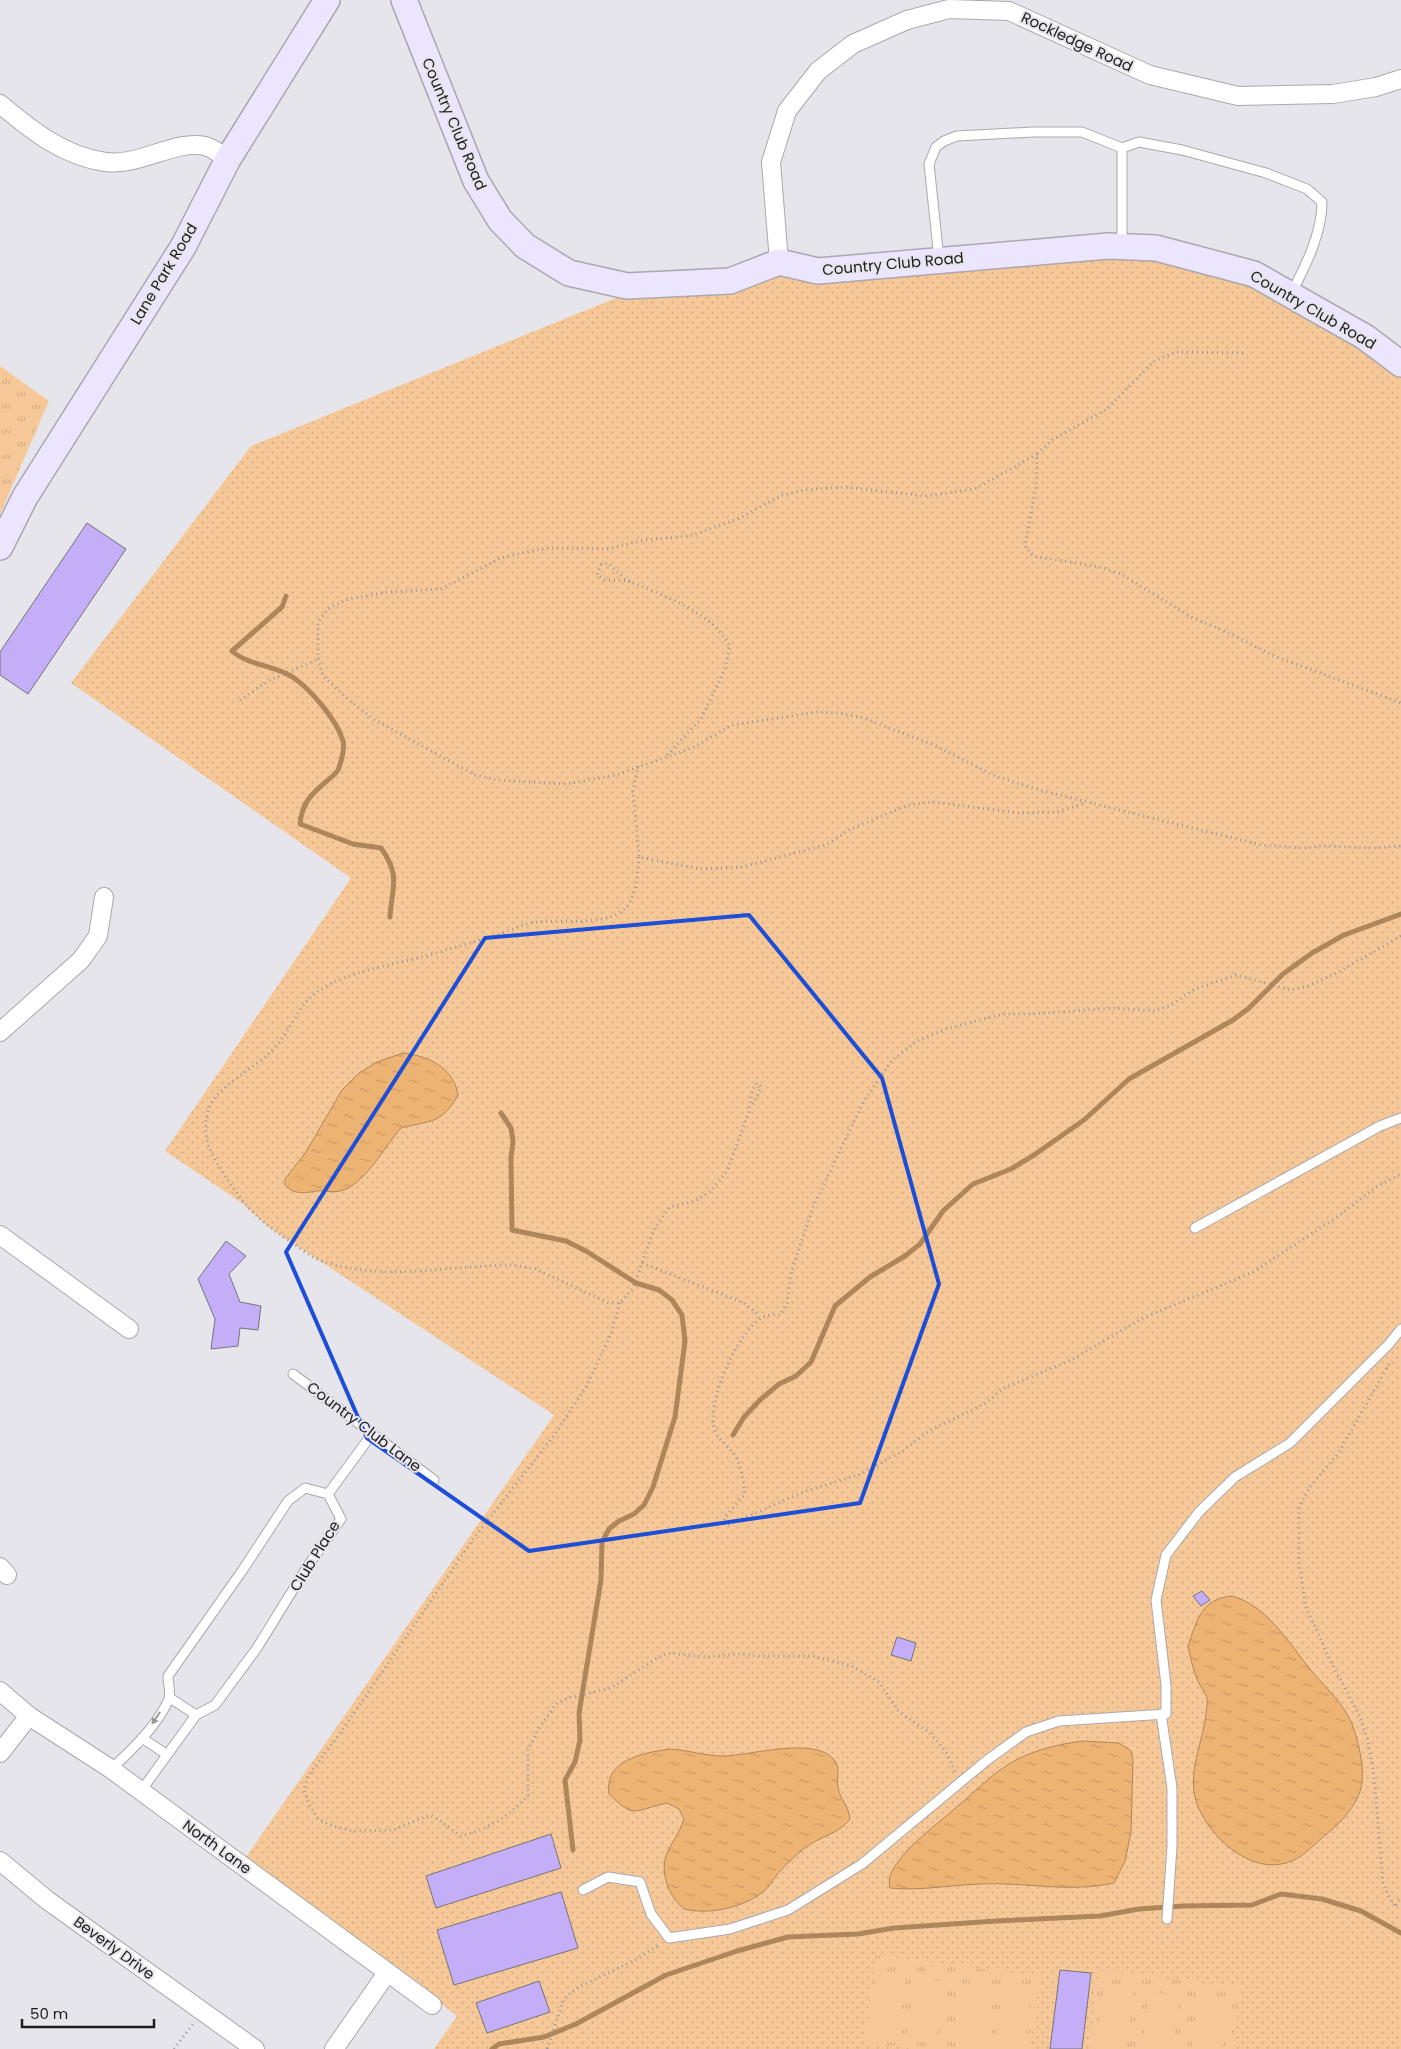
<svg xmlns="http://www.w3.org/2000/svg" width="1401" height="2049" viewBox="0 0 1401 2049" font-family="Poppins,sans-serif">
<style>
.grass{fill:url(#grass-dots)}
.park{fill:url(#park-tufts)}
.pitch{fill:#f7c897}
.water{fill:url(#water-ripples);stroke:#af865a}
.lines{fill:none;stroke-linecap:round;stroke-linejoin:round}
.stream{stroke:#af865a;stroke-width:5}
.building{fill:#c4aef8;stroke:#747378}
.lane-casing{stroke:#aaa8ae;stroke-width:11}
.street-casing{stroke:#aaa8ae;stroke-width:20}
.secondary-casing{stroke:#aaa8ae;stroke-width:28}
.path{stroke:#97969b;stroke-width:3;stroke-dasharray:1 4;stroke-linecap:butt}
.lane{stroke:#fff;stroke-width:9}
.street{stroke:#fff;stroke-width:18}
.secondary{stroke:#ece5fe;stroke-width:25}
.oneway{fill:#99999a}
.marked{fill:none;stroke:#1d4ed8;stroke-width:4;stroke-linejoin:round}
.labels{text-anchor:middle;stroke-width:4;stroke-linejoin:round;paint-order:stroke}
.street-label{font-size:15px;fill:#1d1c1e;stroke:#e6e5eb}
</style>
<defs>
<pattern id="grass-dots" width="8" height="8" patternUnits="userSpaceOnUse" patternTransform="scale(1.25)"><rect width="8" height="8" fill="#f7c897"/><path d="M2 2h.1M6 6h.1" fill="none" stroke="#d3ab82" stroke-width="1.8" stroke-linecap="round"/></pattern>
<pattern id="park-tufts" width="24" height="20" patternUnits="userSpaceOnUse" patternTransform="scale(1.25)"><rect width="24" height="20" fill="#f7c897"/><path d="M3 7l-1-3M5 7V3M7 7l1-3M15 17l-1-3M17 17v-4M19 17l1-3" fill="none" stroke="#d3ab82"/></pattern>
<pattern id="water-ripples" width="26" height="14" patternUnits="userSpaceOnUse" patternTransform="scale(1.25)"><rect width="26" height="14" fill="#edb373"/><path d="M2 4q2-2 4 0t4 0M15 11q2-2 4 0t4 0" fill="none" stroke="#cb9963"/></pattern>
</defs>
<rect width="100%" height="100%" fill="#e6e5eb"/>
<polygon class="grass" points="1108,253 1155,255 1252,281 1360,343 1401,376 1401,2049 434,2049 457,2016 246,1857 554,1415 268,1227 243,1204 165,1151 351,878 71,683 251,446 626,294 780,270"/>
<g class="park">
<polygon points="0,366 49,401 0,514"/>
<polygon points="875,1955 1040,1977 1030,2049 914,2049 865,2042"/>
<polygon points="1099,1970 1240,1987 1233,2049 1090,2049"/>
</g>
<g class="pitch">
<polygon points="877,1973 906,1977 897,2039 868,2035"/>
<polygon points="915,1977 944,1982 935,2044 906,2040"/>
<polygon points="965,1983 993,1988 985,2049 956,2046"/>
<polygon points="1105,1986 1134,1990 1125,2049 1096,2048"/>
<polygon points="1003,1988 1031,1992 1024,2049 994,2049"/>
<polygon points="1151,1992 1180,1996 1172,2049 1143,2049"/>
<polygon points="1199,1998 1228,2002 1221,2049 1191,2049"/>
</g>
<g class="water">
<path d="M403,1053C429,1056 454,1068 458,1095C441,1125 431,1120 401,1128C385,1146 364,1186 340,1191C332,1193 324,1190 317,1191C304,1193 294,1195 285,1185V1179L306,1152L342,1090L359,1073L377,1062Z"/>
<path d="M1232,1596C1263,1604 1287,1639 1306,1664C1320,1683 1343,1701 1352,1724C1359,1743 1367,1775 1359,1794C1352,1812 1337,1826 1323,1837C1312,1847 1301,1859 1286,1863C1252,1873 1216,1842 1201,1813C1183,1779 1202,1748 1206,1714C1206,1709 1208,1703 1207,1699C1206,1692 1199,1685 1197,1679C1193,1668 1190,1657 1188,1646C1197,1620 1201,1599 1232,1596Z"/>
<path d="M1083,1741L1119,1743L1131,1751L1133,1759L1131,1832L1125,1861L1114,1883C1069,1893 1026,1882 981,1884C950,1885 920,1891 890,1888C888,1879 890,1874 895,1866C911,1842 938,1824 959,1805C977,1790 995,1771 1016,1760C1037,1749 1060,1744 1083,1741Z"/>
<path d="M670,1749C687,1750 706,1756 723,1756C749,1756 817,1735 835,1761C841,1769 836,1778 838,1787C840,1799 849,1807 850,1819C839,1834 821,1836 806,1847C795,1856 784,1866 776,1876C772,1881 769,1887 764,1891C743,1908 709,1915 684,1909C676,1902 672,1896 668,1887C656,1853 675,1847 684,1819L679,1809L667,1803C634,1810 635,1820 609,1794C604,1759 644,1753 670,1749Z"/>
</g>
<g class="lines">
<g class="stream">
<path d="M286,596L282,607L232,651C249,666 275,665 294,678C311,690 337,720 343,741C345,748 341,763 338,770C336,774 330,778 327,781C311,794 302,803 300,824L353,844L381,848C401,876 392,886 390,917"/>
<polyline points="501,1113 511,1128 513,1141 511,1158 512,1230 566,1241 586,1251 636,1283 659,1290 672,1300 682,1315 685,1341 675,1417 653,1487 644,1505 634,1514 619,1521 609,1529 602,1542 601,1580 579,1713 580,1740 575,1762 565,1780 573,1850"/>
<polyline points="733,1435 744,1417 761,1399 779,1384 796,1376 811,1362 835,1306 870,1277 905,1256 920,1244 943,1211 973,1184 1011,1169 1034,1155 1084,1120 1129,1079 1233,1020 1249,1008 1283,974 1312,953 1344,935 1401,914"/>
<polyline points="492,2049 499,2044 544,2037 576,2024 666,1975 737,1951 788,1937 858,1934 894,1928 996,1921 1100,1916 1139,1909 1183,1906 1252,1905 1281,1894 1322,1899 1361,1911 1401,1933"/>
</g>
</g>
<g class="building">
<polygon points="87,523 126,549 28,694 0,675 0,652"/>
<polygon points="226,1241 246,1256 229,1274 240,1302 261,1306 258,1330 240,1328 238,1346 211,1349 215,1319 198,1279"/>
<polygon points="1202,1591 1210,1600 1201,1606 1193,1596"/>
<polygon points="897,1637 916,1643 911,1661 891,1655"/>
<polygon points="551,1834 561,1868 436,1908 426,1876"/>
<polygon points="561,1892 578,1948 454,1985 437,1930"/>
<polygon points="1060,1970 1091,1973 1082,2049 1050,2049"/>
<polygon points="539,1981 550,2012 487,2033 476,2003"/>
</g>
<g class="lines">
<defs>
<g id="lane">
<path d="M1122,148L1139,142L1182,150L1266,173L1307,189L1322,202C1322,233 1306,265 1292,292"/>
<polyline points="939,259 929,164 936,147 944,141 957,136 1033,132 1082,132 1122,148 1122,246"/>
<polyline points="1195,1228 1380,1126 1401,1118"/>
<polyline points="293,1374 434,1480"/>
<polyline points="328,1494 372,1434"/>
<polyline points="1161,1714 1172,1788 1172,1847 1167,1919"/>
<polyline points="142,1738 166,1754"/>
<path d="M111,1769C132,1750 157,1726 169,1699C171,1693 168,1683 168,1676L242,1571L288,1501L305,1488L328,1494L341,1519L307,1567L257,1648L215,1705L196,1715L170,1698"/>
<polyline points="141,1791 196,1715"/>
<polyline points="583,1890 608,1877 640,1882 651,1914 669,1938 730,1929 788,1910 862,1864 986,1761 1026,1732 1059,1721 1166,1714 1166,1685 1156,1600 1166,1555 1199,1512 1235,1477 1290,1443 1389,1344 1401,1329"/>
</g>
<g id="street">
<path d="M0,104C31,130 63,156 105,162C138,167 176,139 205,146C213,148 221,155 228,159"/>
<polyline points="779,262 771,162 787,111 818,71 853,44 907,20 949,9 1009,11 1150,75 1238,96 1333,94 1376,87 1401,79"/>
<polyline points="0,1032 81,960 98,936 104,897"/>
<polyline points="0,1235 129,1329"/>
<polyline points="0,1567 7,1575"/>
<polyline points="0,1691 29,1716 111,1769 432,2005"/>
<polyline points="0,1753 29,1716"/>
<polyline points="0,1861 47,1900 255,2049"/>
<polyline points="334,2049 387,1973"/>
</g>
<g id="secondary">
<polyline points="404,0 476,181 500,220 525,246 569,273 627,286 730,281 779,262 818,271 1108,246 1156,248 1254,274 1365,337 1401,364"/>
<polyline points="0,547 25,497 183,247 228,159 327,0"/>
</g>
</defs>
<use href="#lane" class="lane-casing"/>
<use href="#street" class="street-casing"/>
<use href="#secondary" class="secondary-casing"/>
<g class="path">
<polyline points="1243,353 1176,352 1163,357 1153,362 1107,409 1052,440 1037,454 1036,486 1025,546 1033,556 1100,567 1121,574 1191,617 1231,634 1274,656 1401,703"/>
<polyline points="1037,454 975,489 925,496 844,487 804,490 782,495 738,519 690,536 644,540 608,549 549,548 536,550 501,558 441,589 387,592 345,600 328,609 318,622 318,658 323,676 351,702 375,720 475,775 497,780 567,784 616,775 692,748 732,725 817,712 839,713 863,718 892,729 934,745 995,776 1039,790 1261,845 1302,848 1323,846 1374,848 1401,846"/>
<path d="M630,581L605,580L597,575L601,565L608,563L627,581L637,584C670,599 713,613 730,647L724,671L701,719L666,756"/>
<polyline points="240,700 270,680 316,660"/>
<polyline points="638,766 633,791 639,857 701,869 742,867 826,845 851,829 908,805 933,802 1019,813 1057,812 1085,803"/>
<path d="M639,857C637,874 637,904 619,913C595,926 562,919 536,922C525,923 515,929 505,932C485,939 466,944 446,950C408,963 360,967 325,987C296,1003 296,1024 275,1047C259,1065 238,1075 221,1091C202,1108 201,1137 215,1159C238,1198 251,1216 290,1241C299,1247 308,1255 317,1259C376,1283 452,1265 513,1265L535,1269L609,1303H620L633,1288L655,1227L670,1207L695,1201L711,1191L727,1171L749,1112L752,1091L757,1083L761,1087L753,1105"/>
<path d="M1401,936L1337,973L1308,986L1291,990L1236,975L1195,989L1171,1005L1155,1011L1112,1008L1033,1014H1003L949,1028L919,1040L892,1060L864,1101L813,1207L791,1273L787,1303L780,1315C774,1315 766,1315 761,1318C737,1334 708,1398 714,1427C717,1440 727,1444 734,1454C742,1466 743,1480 745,1494L724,1518L726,1526L806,1491L861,1474L901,1452L929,1431L986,1403L1002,1389L1071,1360L1143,1318L1253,1272L1340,1215L1376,1187L1401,1174"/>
<polyline points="642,1263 744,1303 760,1316"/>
<path d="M620,1303L611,1334L586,1387L555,1434L474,1538L341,1732L308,1776L304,1790L309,1804L318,1819L333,1826L353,1831L394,1830L429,1815C442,1820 449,1829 461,1836C489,1829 508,1817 528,1795V1750L538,1730L556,1704L568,1698L611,1688L652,1661L668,1653L708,1657L740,1654L758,1656H813L852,1666L879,1682L899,1712L930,1733L946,1752L955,1772"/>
<polyline points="1389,1364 1339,1452 1310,1487 1299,1507 1299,1563 1306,1607 1330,1660 1359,1715 1367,1738 1374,1774 1383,1885 1395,1907 1401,1897"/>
<polyline points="174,2049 193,2024"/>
<polyline points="547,2049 564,1998 579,1987 637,1959 660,1944"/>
</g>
<use href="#lane" class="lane"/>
<use href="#street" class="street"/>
<use href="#secondary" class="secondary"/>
</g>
<defs><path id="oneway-solid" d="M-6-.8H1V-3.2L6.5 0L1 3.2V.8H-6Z" transform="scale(1.25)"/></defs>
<use class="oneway" href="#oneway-solid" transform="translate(156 1718) rotate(124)"/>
<path class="marked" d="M749,915L882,1078L939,1284L860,1503L529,1551L367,1438L286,1252L485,938Z"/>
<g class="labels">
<g class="street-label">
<text transform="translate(1077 42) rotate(25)" y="5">Rockledge Road</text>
<text transform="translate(454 124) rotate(67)" y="5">Country Club Road</text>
<text transform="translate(893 264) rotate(-5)" y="5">Country Club Road</text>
<text transform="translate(164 274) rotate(-59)" y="5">Lane Park Road</text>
<text transform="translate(1313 310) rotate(30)" y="5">Country Club Road</text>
<text transform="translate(364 1427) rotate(37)" y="5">Country Club Lane</text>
<text transform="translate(315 1556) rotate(-58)" y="5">Club Place</text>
<text transform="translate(217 1847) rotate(36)" y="5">North Lane</text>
<text transform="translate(114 1948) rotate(36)" y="5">Beverly Drive</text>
</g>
</g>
<path d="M22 2019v8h132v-8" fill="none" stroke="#1d1c1e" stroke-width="2.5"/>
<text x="30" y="2019" font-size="15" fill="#1d1c1e" stroke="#e6e5eb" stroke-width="4" paint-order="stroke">50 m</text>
</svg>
